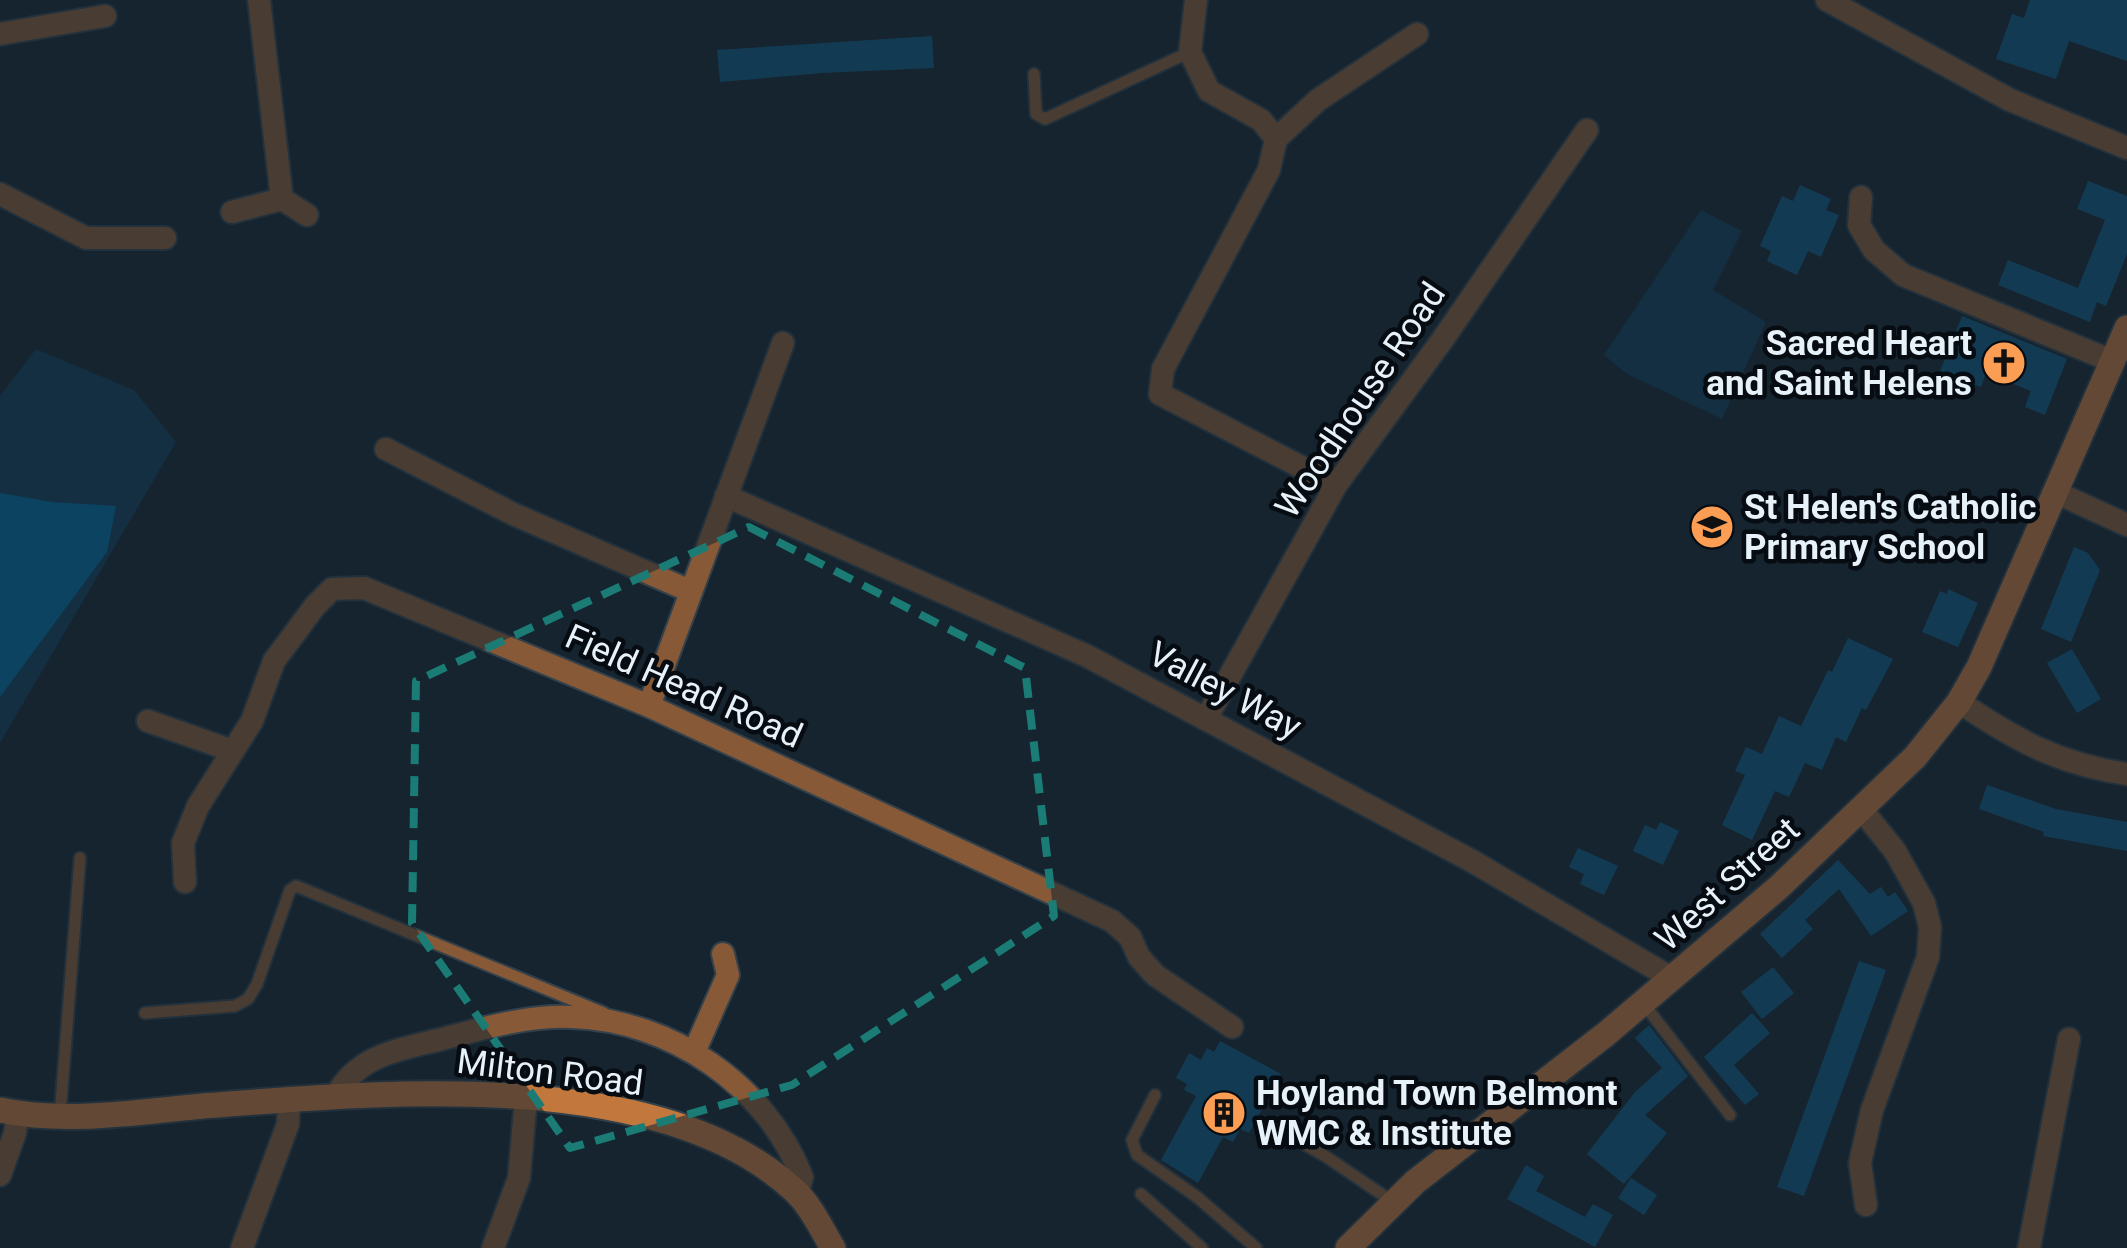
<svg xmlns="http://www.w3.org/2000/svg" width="2127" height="1248" viewBox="0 0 2127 1248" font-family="Roboto,sans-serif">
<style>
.green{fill:#103c58}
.water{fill:#00699e}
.building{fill:#11567f}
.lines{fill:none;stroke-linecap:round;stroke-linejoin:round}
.lane-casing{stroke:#32414b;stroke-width:15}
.street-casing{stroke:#32414b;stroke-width:26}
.secondary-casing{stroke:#32414b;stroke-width:29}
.lane{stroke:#885936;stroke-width:11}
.street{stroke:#885936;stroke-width:22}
.secondary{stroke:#c2773c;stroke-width:25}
.marked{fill:none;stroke:#1a7c75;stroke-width:8;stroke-dasharray:20 12;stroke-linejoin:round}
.labels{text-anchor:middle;stroke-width:9;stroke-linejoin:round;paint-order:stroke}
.poi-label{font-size:35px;font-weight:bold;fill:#e7f1f9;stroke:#060c11;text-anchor:start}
.street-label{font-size:35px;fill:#e7f1f9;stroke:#060c11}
</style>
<rect width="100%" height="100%" fill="#15242f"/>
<g class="green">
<polygon points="1701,210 1742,231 1713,290 1766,322 1722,419 1627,374 1604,355"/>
<polygon points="36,349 134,390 176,442 0,743 0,396"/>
</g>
<polygon class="water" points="0,493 52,502 116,506 107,552 0,697"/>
<g class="building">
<polygon points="2030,0 2127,0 2127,61 2069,41 2056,79 1996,59 2012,14 2024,18"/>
<polygon points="932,36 934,68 823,73 720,82 717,50"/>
<polygon points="2088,181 2127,196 2127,254 2106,306 2097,302 2090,322 1998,285 2008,260 2078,288 2105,220 2077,209"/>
<polygon points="1800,185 1831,199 1826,210 1839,215 1821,257 1808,251 1797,275 1767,261 1771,251 1760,246 1782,196 1793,201"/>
<polygon points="1962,316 2067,359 2045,415 2025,407 2031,391 1986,373 1981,387 1940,371"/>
<polygon points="2074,547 2088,553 2100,570 2071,642 2041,629"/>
<polygon points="1948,589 1978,603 1958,647 1922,632 1940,591 1947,594"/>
<polygon points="1848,638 1893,659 1866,710 1862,708 1846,742 1836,737 1822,770 1805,763 1789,797 1775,791 1752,840 1722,825 1745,775 1735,771 1746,747 1762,754 1779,716 1801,726 1828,670 1832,672"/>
<polygon points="2072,649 2101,699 2077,713 2047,663"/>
<polygon points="1987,785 2056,809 2127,822 2127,851 2043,836 2044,832 1979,809"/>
<polygon points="1660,822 1679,831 1663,865 1633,851 1645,825 1656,830"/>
<polygon points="1578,848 1618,866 1604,895 1580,884 1584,874 1569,867"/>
<polygon points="1838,860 1870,894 1881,887 1888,897 1895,892 1908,911 1871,936 1839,889 1805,920 1813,929 1782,958 1760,934"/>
<polygon points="1859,961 1886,970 1804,1196 1777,1187"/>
<polygon points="1773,967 1794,993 1762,1019 1741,992"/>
<polygon points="1752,1013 1770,1033 1734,1065 1759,1094 1745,1105 1704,1057"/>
<polygon points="1649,1025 1688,1076 1645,1115 1667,1133 1624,1184 1587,1154 1635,1092 1662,1068 1635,1038"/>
<polygon points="1220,1041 1281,1074 1249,1133 1240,1129 1233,1142 1223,1137 1198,1183 1161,1160 1196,1096 1184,1090 1187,1084 1176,1078 1189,1053 1201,1060 1207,1048 1214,1052"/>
<polygon points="1526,1165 1544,1176 1536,1191 1585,1217 1593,1204 1613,1215 1595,1247 1507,1199"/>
<polygon points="1631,1178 1657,1195 1644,1215 1618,1198"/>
</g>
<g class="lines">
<defs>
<g id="lane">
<polyline points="1034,74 1036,114 1045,119 1190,52"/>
<polyline points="1643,1003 1730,1115"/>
<polyline points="145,1013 235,1006 248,999 257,984 290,890 296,886 604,1013"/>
<polyline points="1155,1095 1132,1140 1137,1155 1197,1197 1256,1248"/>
<polyline points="60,1116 80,858"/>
<polyline points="1290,1136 1325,1156 1393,1202"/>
<polyline points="1141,1194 1202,1248"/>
</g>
<g id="street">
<polyline points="259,0 282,199"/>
<polyline points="1196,0 1190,52 1209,91 1261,120 1276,139 1269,170 1163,369 1160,394 1336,485"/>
<polyline points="1827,0 2010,100 2127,148"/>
<polyline points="0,34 105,16"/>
<polyline points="1276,139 1318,100 1417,34"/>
<polyline points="0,194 86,238 165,238"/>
<polyline points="1861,197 1859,225 1874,250 1903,275 2112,361"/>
<polyline points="232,212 282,199 307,215"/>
<polyline points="386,449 513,514 690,591"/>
<polyline points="2055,492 2127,525"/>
<polyline points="726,496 1087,656 1472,861 1673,979"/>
<path d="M1959,702C2016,740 2058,764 2127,774"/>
<polyline points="649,706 783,343"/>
<polyline points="1206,719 1336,485 1443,339 1587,130"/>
<polyline points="148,721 233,751"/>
<polyline points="1862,810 1895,851 1924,903 1930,927 1928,957 1872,1110 1860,1163 1866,1205"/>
<polyline points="185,882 183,843 198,806 252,721 274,661 315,606 332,589 364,588 649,706 1112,921 1130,937 1139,957 1155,975 1232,1027"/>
<polyline points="695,1050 728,975 723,954"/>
<path d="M336,1096C357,1056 397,1050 438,1040C481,1029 527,1015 572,1017C671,1020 766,1085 802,1177L797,1193"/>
<polyline points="0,1175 15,1133 18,1114"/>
<polyline points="242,1248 288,1124 289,1100"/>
<polyline points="493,1248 519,1178 526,1098"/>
<polyline points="2029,1248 2069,1039"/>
</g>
<g id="secondary">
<path d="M0,1110C67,1124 136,1112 203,1106C375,1093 659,1064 795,1191C811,1206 822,1230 833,1248"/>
<polyline points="1348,1248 1415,1182 1606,1034 1779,887 1915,757 1959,702 1979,667 2127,328"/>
</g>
</defs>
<use href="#lane" class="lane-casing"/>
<use href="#street" class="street-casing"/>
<use href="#secondary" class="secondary-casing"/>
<use href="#lane" class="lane"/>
<use href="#street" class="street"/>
<use href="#secondary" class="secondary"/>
</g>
<path d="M0 0H2127V1248H0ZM749,527L1025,668L1054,916L792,1085L570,1148L412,923L416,681Z" fill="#15242f" fill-opacity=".55" fill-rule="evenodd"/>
<path class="marked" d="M749,527L1025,668L1054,916L792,1085L570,1148L412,923L416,681Z"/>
<defs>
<symbol id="church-disc" viewBox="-11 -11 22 22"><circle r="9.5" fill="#fc9d54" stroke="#060c11"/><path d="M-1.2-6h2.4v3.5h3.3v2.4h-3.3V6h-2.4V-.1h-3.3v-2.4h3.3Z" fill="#111"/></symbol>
<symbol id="school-disc" viewBox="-11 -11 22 22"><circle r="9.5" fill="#fc9d54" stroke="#060c11"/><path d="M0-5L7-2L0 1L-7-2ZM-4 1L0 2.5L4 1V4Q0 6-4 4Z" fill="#111"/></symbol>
<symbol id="building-disc" viewBox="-11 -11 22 22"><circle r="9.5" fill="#fc9d54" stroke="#060c11"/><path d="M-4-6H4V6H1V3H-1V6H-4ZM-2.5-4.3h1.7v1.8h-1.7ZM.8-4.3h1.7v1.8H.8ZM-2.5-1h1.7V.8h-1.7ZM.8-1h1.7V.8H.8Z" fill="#111"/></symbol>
</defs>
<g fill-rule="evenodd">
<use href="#church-disc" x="1979" y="338" width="50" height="50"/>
<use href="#school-disc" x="1687" y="502" width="50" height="50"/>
<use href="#building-disc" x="1199" y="1088" width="50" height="50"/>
</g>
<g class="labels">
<g class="poi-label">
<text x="1972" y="355" text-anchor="end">Sacred Heart<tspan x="1972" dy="40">and Saint Helens</tspan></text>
<text x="1744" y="519">St Helen's Catholic<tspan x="1744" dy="40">Primary School</tspan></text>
<text x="1256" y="1105">Hoyland Town Belmont<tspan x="1256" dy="40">WMC &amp; Institute</tspan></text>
</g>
<g class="street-label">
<text transform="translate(1360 400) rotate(-56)" y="12">Woodhouse Road</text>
<text transform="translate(684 686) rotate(24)" y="12">Field Head Road</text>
<text transform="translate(1225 690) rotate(28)" y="12">Valley Way</text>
<text transform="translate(1727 884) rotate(-42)" y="12">West Street</text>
<text transform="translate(550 1072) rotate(7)" y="12">Milton Road</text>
</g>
</g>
</svg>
